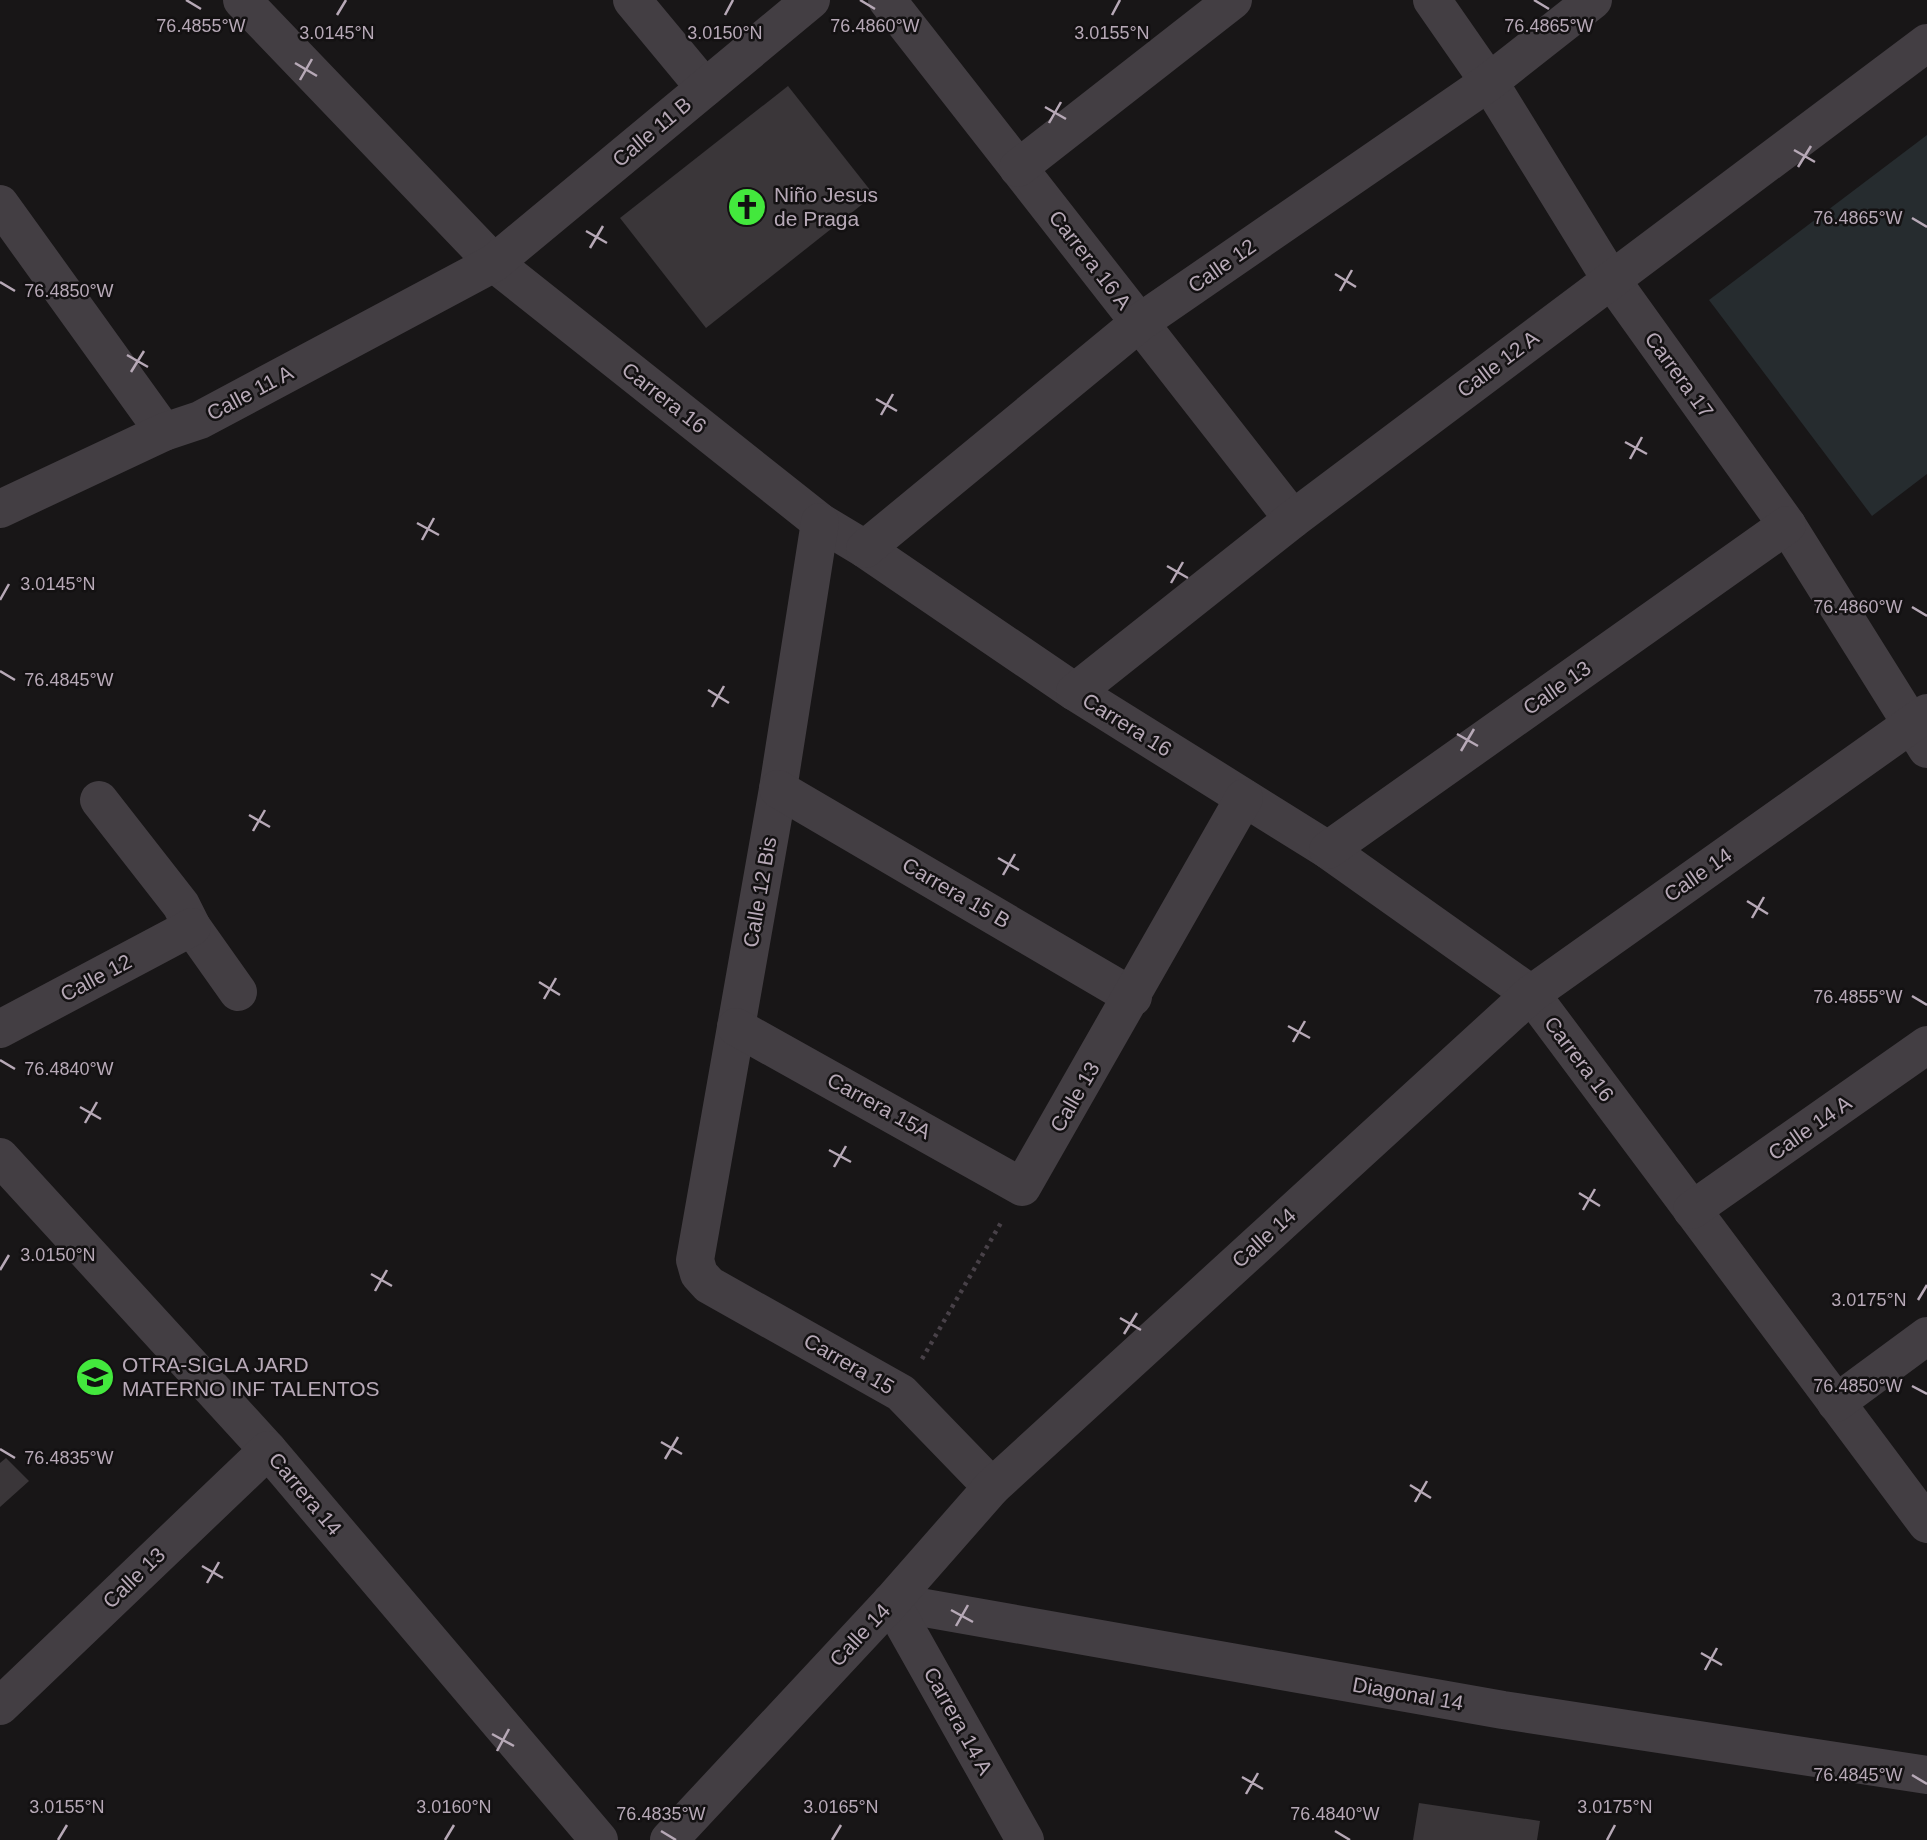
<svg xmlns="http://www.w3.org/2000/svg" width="1927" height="1840" viewBox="0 0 1927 1840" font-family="Arial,sans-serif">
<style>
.grass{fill:#262c2f}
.building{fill:#3a3639}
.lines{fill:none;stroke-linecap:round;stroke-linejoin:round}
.path{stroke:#484148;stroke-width:4.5;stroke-dasharray:3.5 5;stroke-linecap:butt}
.minor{stroke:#433e43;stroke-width:38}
.ticks{fill:none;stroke:#b7a9b7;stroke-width:2.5}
.labels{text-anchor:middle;stroke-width:5;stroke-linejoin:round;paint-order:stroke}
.street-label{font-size:21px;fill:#b7a9b7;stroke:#131112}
.poi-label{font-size:21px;fill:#b7a9b7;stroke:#131112;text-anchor:start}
.ticks-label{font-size:18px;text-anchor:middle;fill:#b7a9b7;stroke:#131112;stroke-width:5;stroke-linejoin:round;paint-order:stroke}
</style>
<rect width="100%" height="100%" fill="#181617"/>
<polygon class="grass" points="1927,135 1927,474 1872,516 1709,300"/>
<g class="building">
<polygon points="788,86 874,195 706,328 620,218"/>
<polygon points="6,1458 29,1481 0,1507 0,1463"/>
<polygon points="1419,1803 1540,1821 1537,1840 1413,1840"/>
</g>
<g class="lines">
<polyline class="path" points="922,1359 1002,1221"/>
<g class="minor">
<polyline points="242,0 494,263 820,522 865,549 1075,692 1328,850 1531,994 1927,1524"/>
<polyline points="632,0 705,88"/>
<polyline points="887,0 1293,519"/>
<polyline points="1432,0 1489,82 1610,278 1787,525 1927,749"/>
<polyline points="1018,168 1233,0"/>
<polyline points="0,204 164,432"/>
<polyline points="0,509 164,432 200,420 494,263 811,0"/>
<polyline points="820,522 778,789 695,1260 699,1274 709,1285 901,1393 992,1487"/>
<polyline points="865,549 1139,323 1489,82 1593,0"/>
<polyline points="1075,692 1293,519 1927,43"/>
<polyline points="778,789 1133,997"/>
<polyline points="99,800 181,905 192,927 238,992"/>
<polyline points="1328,850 1787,525"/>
<polyline points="736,1027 1022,1187 1244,798"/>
<polyline points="0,1029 192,927"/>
<polyline points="0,1157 268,1450 599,1840"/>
<polyline points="1692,1210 1927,1045"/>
<polyline points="1836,1403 1927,1336"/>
<polyline points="891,1602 1503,1710 1927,1775"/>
<polyline points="891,1602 1025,1840"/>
<polyline points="0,1706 268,1450"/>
<polyline points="669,1840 891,1602 992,1487 1531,994 1927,713"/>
</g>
</g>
<path class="ticks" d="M186,0L201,9M860,0L875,9M1534,0L1549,9M337,15L346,0M725,15L733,0M1112,15L1120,0M295,63L317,76M300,80L312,59M1045,107L1066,119M1049,123L1061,102M1794,150L1815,162M1798,167L1811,146M1912,218L1927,227M586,231L607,243M590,248L603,226M1335,274L1356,287M0,282L15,291M1340,291L1352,270M127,355L148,367M131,372L144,351M876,399L897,411M881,415L893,394M1625,442L1647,454M1630,459L1642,437M417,523L439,535M422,540L434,518M1167,566L1188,578M1171,583L1183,562M0,600L9,584M1912,607L1927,616M0,671L15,680M708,690L729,703M712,707L724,686M1457,734L1478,746M1461,751L1474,729M249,815L270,827M253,831L265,810M998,858L1019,870M1003,875L1015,854M1747,901L1768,914M1752,918L1764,897M539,982L560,995M1912,996L1927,1005M544,999L556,978M1288,1026L1310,1038M1293,1042L1305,1021M0,1060L15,1069M80,1107L101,1119M85,1123L97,1102M829,1150L851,1162M834,1167L846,1146M1579,1193L1600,1206M1583,1210L1595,1189M0,1270L9,1255M371,1274L392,1286M375,1291L387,1270M1918,1300L1927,1285M1120,1318L1141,1330M1124,1334L1137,1313M1912,1386L1927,1394M661,1442L682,1454M0,1449L15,1458M665,1459L678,1437M1410,1485L1431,1498M1415,1502L1427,1481M202,1566L223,1578M207,1583L219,1562M951,1610L973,1622M956,1626L968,1605M1701,1653L1722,1665M1705,1670L1717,1648M492,1734L514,1746M497,1751L509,1729M1912,1775L1927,1784M1242,1777L1263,1789M1246,1794L1258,1773M661,1831L676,1840M1335,1831L1350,1840M58,1840L67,1825M445,1840L454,1825M832,1840L841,1825M1607,1840L1615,1825"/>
<defs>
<symbol id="church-disc" viewBox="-11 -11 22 22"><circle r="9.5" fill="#43e83d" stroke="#131112"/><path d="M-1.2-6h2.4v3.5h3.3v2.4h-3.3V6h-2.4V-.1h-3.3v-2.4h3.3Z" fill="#111"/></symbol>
<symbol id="school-disc" viewBox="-11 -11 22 22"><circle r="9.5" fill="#43e83d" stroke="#131112"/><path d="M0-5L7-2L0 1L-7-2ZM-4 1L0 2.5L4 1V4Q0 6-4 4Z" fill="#111"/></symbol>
</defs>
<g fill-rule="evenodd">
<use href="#church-disc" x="725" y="185" width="44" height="44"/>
<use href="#school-disc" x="73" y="1355" width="44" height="44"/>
</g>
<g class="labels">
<g class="street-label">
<text transform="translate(652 132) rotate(-40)" y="7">Calle 11 B</text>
<text transform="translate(1090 260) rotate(52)" y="7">Carrera 16 A</text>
<text transform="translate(1222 266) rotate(-35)" y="7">Calle 12</text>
<text transform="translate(1498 364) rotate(-37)" y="7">Calle 12 A</text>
<text transform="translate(1679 375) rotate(54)" y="7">Carrera 17</text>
<text transform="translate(250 393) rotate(-28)" y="7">Calle 11 A</text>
<text transform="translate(664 398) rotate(38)" y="7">Carrera 16</text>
<text transform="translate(1557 688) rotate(-35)" y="7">Calle 13</text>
<text transform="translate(1127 725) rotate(32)" y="7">Carrera 16</text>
<text transform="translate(1698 875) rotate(-35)" y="7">Calle 14</text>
<text transform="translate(760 892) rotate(-80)" y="7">Calle 12 Bis</text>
<text transform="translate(956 893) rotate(30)" y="7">Carrera 15 B</text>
<text transform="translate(96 978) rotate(-28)" y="7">Calle 12</text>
<text transform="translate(1579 1059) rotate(53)" y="7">Carrera 16</text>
<text transform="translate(1075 1097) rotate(-60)" y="7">Calle 13</text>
<text transform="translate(879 1106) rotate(29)" y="7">Carrera 15A</text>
<text transform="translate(1810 1128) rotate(-35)" y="7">Calle 14 A</text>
<text transform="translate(1264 1238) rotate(-42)" y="7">Calle 14</text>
<text transform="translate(849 1364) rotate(30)" y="7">Carrera 15</text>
<text transform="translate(305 1494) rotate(50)" y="7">Carrera 14</text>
<text transform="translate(134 1578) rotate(-44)" y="7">Calle 13</text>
<text transform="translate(860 1635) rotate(-47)" y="7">Calle 14</text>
<text transform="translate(1408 1694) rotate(10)" y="7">Diagonal 14</text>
<text transform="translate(958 1721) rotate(61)" y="7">Carrera 14 A</text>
</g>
<g class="poi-label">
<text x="774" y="202">Niño Jesus<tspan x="774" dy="24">de Praga</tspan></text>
<text x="122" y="1372">OTRA-SIGLA JARD<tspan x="122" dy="24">MATERNO INF TALENTOS</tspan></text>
</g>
</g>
<g class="ticks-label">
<text x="875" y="32">76.4860°W</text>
<text x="201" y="32">76.4855°W</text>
<text x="1549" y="32">76.4865°W</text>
<text x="337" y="39">3.0145°N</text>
<text x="725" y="39">3.0150°N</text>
<text x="1112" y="39">3.0155°N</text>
<text x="1858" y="224">76.4865°W</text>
<text x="69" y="297">76.4850°W</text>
<text x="58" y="590">3.0145°N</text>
<text x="1858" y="613">76.4860°W</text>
<text x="69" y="686">76.4845°W</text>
<text x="1858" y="1003">76.4855°W</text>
<text x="69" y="1075">76.4840°W</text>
<text x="58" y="1261">3.0150°N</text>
<text x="1869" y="1306">3.0175°N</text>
<text x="1858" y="1392">76.4850°W</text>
<text x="69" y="1464">76.4835°W</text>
<text x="1858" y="1781">76.4845°W</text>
<text x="67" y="1813">3.0155°N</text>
<text x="454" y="1813">3.0160°N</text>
<text x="841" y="1813">3.0165°N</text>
<text x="1615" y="1813">3.0175°N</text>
<text x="661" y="1820">76.4835°W</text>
<text x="1335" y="1820">76.4840°W</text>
</g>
</svg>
